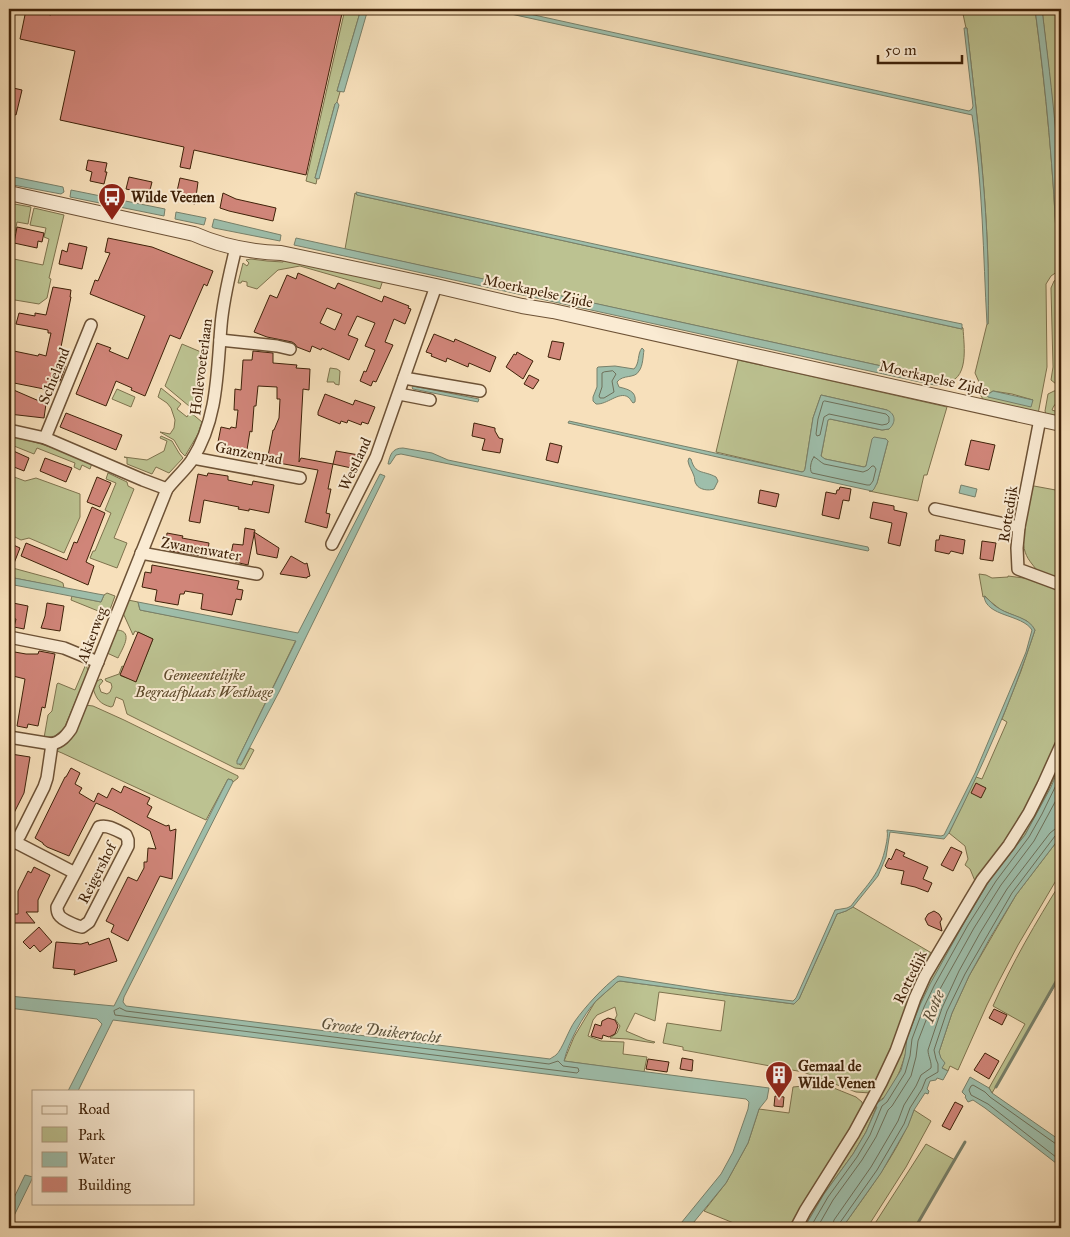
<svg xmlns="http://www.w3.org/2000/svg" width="1070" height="1237" viewBox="0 0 1070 1237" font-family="'IM FELL Great Primer',serif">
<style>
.green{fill:#bcc291;stroke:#7e724d;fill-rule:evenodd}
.water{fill:#9ebeab;stroke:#78806a}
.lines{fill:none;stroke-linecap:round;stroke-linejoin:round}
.shore{stroke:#6e705a;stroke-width:1}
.stream{stroke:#78806a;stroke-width:3}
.building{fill:#d08579;stroke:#3f2209;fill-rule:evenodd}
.minor-casing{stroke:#6d5236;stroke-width:14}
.tertiary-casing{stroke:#6d5236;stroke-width:16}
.minor{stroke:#faebd3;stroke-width:11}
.tertiary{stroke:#faebd3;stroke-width:14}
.labels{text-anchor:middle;stroke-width:4;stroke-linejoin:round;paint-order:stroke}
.poi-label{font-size:15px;font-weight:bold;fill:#3f2209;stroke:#faebd3;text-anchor:start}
.street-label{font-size:15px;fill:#3f2209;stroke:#faebd3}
.park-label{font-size:15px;font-style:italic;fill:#5e4a2b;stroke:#faebd3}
.water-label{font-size:16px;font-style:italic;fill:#5c513a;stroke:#faebd3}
</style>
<rect width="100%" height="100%" fill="#f7e0bb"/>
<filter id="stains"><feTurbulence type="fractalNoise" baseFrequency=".004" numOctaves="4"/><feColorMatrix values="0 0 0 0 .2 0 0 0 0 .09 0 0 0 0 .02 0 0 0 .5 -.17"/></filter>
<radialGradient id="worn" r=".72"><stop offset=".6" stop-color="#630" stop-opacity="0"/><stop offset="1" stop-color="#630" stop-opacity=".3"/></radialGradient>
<g class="green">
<polygon points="345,9 361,9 337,91 340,92 337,102 335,104 315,178 317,179 316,184 306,181"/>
<path d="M964,9H1035C1046,91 1054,174 1057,257L1059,261H1061V269L1051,276L1046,284L1047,367L1038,414L985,402L979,393L978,388L979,382L975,373L987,324H988C991,225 978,126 967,28H966L963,14H965ZM993,391L1012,394L1033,400L988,394Z"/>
<polygon points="1042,9 1057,9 1061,41 1061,198 1049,71"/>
<path d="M355,193L357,195L962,329V327L963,328C964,346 970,382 943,383L941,379L345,249Z"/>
<polygon points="9,203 31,207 28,224 17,222 15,233 9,232"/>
<polygon points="34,208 64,215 49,278 51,279 47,298 39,304 9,299 9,258 43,265 49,239 44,237 46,228 30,225"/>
<polygon points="251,259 267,261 283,262 284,259 383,280 380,289 300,266 278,270 257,289 247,286 247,282 242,281 241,283 238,283 243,263 247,266 249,263 246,260"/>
<polygon points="1061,276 1061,282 1057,284 1058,311 1061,342 1061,384 1056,384 1051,380 1053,367 1051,288 1054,281"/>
<polygon points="182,344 201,352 199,387 195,411 165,386"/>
<polygon points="738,360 947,407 927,475 924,475 918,501 869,491 872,491 877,483 888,441 886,439 873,439 866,466 864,467 825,459 821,457 828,419 830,419 882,430 889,429 887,410 821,395 813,418 805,469 805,471 802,472 716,452"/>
<polygon points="330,368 337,369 340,371 339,385 335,384 334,382 327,382"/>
<polygon points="161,388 181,404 177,409 187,417 190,412 202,422 198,434 185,456 181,452 174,440 160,432 170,434 174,428 175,420 171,408 167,403 158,397"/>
<polygon points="117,389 135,397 131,407 112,399"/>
<path d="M1061,390C1061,403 1055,401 1052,410L1055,411L1061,410V421L1047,417L1045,411L1048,394L1054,391Z"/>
<path d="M9,436C37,441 65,452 92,463L90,469L82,465L80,470L74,467L75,463L37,448L34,454L9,444Z"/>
<polygon points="161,436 172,441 179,453 183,458 169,473 156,467 152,474 127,464 127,458 124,457 147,460 164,451 167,441 160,438"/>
<polygon points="108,473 127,482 128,486 134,489 114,538 127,543 117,568 90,558 93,551 95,551 111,513 105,510 116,483 106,479"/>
<polygon points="9,475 25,481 36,478 80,494 80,517 64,553 29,538 21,540 9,534"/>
<path d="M1034,486L1061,491V581L1035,572L1036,569C1027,558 1024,554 1023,539H1020L1030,488Z"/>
<polygon points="9,567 57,580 63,583 64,588 9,577"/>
<polygon points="979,574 986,575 992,578 1008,577 1008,576 1039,580 1061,591 1061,738 1033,800 1020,822 978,880 975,881 970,869 965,865 968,859 965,846 949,833 976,777 982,779 1007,722 1002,719 1021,671 1035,630 1027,621 1001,610 991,602 985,596 983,597"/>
<polygon points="107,593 115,596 108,615 71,600 72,596 101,602 104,595"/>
<path d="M128,600L138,602L140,610L296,640L237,761L240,765H241L250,748L254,750L244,769L235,768L127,714L123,700L116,697L113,706L111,707C100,704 96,699 93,688L95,682L101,679L103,681L99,686L101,692L107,694L110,692L112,687L111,683L106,681L105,679L119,674L122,666L124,667L121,676L136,681L153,639L135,631L133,635L123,613Z"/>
<path d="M118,630C134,632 122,649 118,658L107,653L115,633Z"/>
<polygon points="86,664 88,671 64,729 55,736 44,738 48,715 52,711 57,684 58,683 75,690"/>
<path d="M85,705L93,706L124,720L238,776V778L233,782L232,780L228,779L206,820L62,753L57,751V748C75,740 79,721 85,705Z"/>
<path d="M1061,752V763L1038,812L1025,835L991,878L964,923L905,1055C901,1069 892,1094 879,1101L866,1132L853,1154L824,1194L804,1228H799L833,1172L917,998Z"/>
<polygon points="1061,836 1061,872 1018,945 999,981 987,1005 958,1070 950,1066 948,1071 942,1068 939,1052 952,1013 969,976 1016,895"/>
<path d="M1061,882V975L992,1093L989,1088L1025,1024L993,1006C1012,963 1036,922 1061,882Z"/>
<polygon points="853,907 935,955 894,1050 870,1093 856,1092 803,1072 683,1050 683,1047 663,1043 667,1023 721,1031 725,1001 659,992 655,1021 635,1013 626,1031 647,1040 655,1042 654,1043 628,1039 610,1038 617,1033 620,1026 615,1019 617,1015 615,1007 597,1015 593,1020 588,1036 601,1041 624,1042 623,1054 647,1057 644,1072 564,1061 574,1037 595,1002 617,982 620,981 794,1004 799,999 837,914 846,911"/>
<polygon points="824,1084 856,1097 862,1102 863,1107 793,1228 746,1228 704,1211 726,1183 748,1143 759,1109 789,1113 793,1087"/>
<path d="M914,1110L931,1121L906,1167L867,1228H842C868,1191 898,1153 914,1110Z"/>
<polygon points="926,1144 955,1160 915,1228 872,1228"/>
</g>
<g class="water">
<polygon points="361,9 368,9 344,92 337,91"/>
<path d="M488,9H507L969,111L972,109L973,106L964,28H967C978,126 991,225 988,324H987C983,254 983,184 972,115Z"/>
<path d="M1035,9H1042C1052,92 1063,177 1061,261H1059L1057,257C1054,174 1046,91 1035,9Z"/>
<polygon points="337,102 339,105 319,179 315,178 335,104"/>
<polygon points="14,177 63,187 64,192 61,194 13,185"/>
<polygon points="71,190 165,209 164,216 70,197"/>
<polygon points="356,192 938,319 962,324 962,329 357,195"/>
<polygon points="176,212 206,218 204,225 175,219"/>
<polygon points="214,219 281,235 280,241 214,228 212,227"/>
<polygon points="296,238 941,379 943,383 941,386 929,384 294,245"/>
<polygon points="1061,282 1061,342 1058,311 1057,284"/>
<path d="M642,348L644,350C643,356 643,366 639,371C635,379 623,374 617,382L619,387C627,389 637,391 635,402L633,403C631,401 630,398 628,397C619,391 607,405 596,404L593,401V397L597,387V368L598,367L615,366L634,369C640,363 637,354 642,348Z"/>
<polygon points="413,386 479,399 478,402 413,389 412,388"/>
<polygon points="993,391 1033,400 1031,407 988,397 987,395"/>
<path d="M821,395L887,410C896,414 896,423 889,429L882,430L830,419L828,420L821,456L825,459L864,467L866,466L872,439L874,437L886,439L888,441L877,483L874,489L872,491L726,459L568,423L569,421L802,472L804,471L805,469L813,418Z"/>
<path d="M403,448L432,453L448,460L868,547L869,550L868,551L401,454L396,455L390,464H388C390,455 392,448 403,448Z"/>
<path d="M689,458L691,459C695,475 703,470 716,477L718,481L714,489C709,491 699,490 696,484C694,481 695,478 694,476C692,470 689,467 688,461Z"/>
<polygon points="380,474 385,476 279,692 241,764 237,764 237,761 296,641 140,610 138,602 298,633"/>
<polygon points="961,485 977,489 975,497 959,493"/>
<polygon points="9,577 98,594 104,595 101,602 9,584"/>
<path d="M984,596C989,599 993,606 1000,609C1011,616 1029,617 1035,630C1012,700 982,768 949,833L944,839L890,832L886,857L878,876L853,907L846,911L837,914L799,999L794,1004L620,981L617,982C610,989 602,995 596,1001C583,1015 568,1043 564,1061L769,1088L767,1099L759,1109L748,1143L726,1183L689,1228H677L721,1174L733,1152L748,1109L749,1102L746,1099L113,1020L78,1091H68L102,1024L97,1019L9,1008V996L114,1006L228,779L232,780L233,782L124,997L123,1002L126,1006L550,1059C551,1058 555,1056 556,1055C562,1050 569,1029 575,1021C585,1007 604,986 618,976L727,993L793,1001L796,998L835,910L847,908L851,906C868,883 880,875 886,845C887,840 888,835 887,830L941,836L944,835L975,773L1019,669L1026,652L1032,630C1022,614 986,617 984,596Z"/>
<polygon points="1061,763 1061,836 1016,895 990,938 969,976 952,1013 939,1052 941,1058 945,1063 942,1068 948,1071 943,1080 937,1078 936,1080 930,1081 927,1089 929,1091 928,1094 925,1093 914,1110 908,1126 881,1173 842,1228 804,1228 824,1194 853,1154 866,1132 877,1107 875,1106 875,1103 877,1103 883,1099 901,1070 905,1055 907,1038 920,1005 930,984 964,923 991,878 1025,835 1051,787"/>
<polygon points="970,1077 989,1088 992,1093 1061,1141 1061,1167 985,1108 973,1100 968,1102 965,1097 966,1096 962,1092"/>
<polygon points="25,1175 33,1177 9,1226 9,1208"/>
</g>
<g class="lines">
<g class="shore">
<polyline points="1061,178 1058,178 1057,180 1061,227"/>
<polygon points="613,371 616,374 612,381 614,392 604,398 600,398 599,396 602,387 602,373 604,372"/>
<polygon points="825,401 886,414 889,417 889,422 887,424 882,425 829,414 824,417 820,435 817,436 816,434 818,419 823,402"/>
<path d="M814,457C817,458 820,462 824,464L863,472L868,470L872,466H874L876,469L873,481L870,485H867L812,473C809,470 811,460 814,457Z"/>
<polygon points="120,1008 126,1011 549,1064 558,1061 563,1066 578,1068 579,1071 577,1073 115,1015 114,1011"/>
<polyline points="1061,1145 1056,1144 990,1097 985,1092 973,1085 971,1086 969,1090 971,1095 988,1104 1061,1161"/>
<polyline points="810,1228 828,1197 857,1157 870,1135 882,1106 887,1102 905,1073 910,1056 912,1039 924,1007 934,986 968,925 996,881 1029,837 1042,814 1061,775"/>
<polyline points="817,1228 833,1200 862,1160 876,1137 888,1110 892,1106 911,1076 916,1057 918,1041 930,1010 940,989 974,928 1001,885 1034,841 1061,791"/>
<path d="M832,1228L834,1220L871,1167L898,1121L904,1105L916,1086L921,1075L931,1068C932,1062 928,1056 928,1050L942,1008L959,971L980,933L1007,889L1050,833L1055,829L1061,828"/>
<polyline points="838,1228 839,1224 877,1170 904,1124 910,1108 922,1089 926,1079 938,1072 938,1064 936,1059 934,1050 947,1011 965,974 1012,893 1055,836 1058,834 1061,834"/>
</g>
<g class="stream">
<polyline points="996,1087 1061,973"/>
<polyline points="915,1228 965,1142"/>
</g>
</g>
<g class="building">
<polygon points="52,9 343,9 306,175 194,150 190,169 180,167 184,147 60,120 75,51 20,39 26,10 51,15"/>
<polygon points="9,87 22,90 16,115 9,113"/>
<polygon points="88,160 107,163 105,172 107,172 104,184 90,181 92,172 86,170"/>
<polygon points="129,177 152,182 149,194 126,189"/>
<polygon points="180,178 198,182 195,204 175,200"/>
<polygon points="223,193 236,199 276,208 273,221 229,211 220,208"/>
<polygon points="17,227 44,233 42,242 38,241 37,248 14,243"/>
<polygon points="108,238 152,247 213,271 207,286 204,284 180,339 170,335 145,396 131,390 132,388 116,381 106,406 76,394 97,343 111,348 109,351 128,359 145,316 90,294 95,280 98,281 110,253 105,252"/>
<polygon points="69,243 87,247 82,269 59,264 62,250 67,252"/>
<path d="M298,273L335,289L338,283L382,302L384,296L409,306L408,308L411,309L405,324L394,319L385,342L393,345L376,382L373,381L371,386L360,381L364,371L366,372L375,350L365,346L375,323L357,316L348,335L358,339L349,360L322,348L321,350L312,346L310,352L297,347L295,344L292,342L267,337L254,332L270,295L277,298L287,275L296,279ZM327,308L342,314L335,330L320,323Z"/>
<polygon points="53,287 71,290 70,297 71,297 60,352 61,352 59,358 67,360 64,370 60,381 55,382 54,391 9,382 9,350 38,356 39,354 46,356 51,333 48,333 48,330 16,324 19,313 35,316 35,313 46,315"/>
<polygon points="434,334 454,342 455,339 496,357 490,372 469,363 468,367 447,358 446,362 431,356 432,354 426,352"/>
<polygon points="552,341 564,343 560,360 548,357"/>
<polygon points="253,351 273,353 273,363 297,365 296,368 310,369 309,390 303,389 299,462 301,458 333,464 328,489 331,489 326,513 330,514 327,528 305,522 318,470 267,461 273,430 274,430 279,418 280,399 277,399 277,387 258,386 256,406 254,406 252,432 250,431 246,456 227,452 227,454 216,452 221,427 230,429 231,427 236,428 238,410 234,410 235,389 241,390 243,360 252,360"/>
<polygon points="517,352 533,361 523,379 506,367 514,354 516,355"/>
<polygon points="529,375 539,380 533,389 524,384"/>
<polygon points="9,388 46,404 44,418 9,414"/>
<polygon points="325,394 353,405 355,400 375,407 368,424 362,422 361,425 348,420 347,423 341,421 340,424 318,415 318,412"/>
<polygon points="66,413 122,435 116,450 60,427"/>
<polygon points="474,423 495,428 495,431 499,438 503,439 500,453 482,450 485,439 472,436"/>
<polygon points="971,440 995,445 989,470 965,465"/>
<polygon points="550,443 562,446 558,463 546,460"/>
<polygon points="9,449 29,458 24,471 9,465"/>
<polygon points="336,451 359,455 356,469 333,464"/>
<polygon points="45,458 72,468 66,482 40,471"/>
<polygon points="208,473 228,476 228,480 252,485 253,481 274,485 269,513 249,509 249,511 238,509 239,507 204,500 200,523 189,521 198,474 207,476"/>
<polygon points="97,477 111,483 100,507 87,502"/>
<polygon points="840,487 851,489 849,501 843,500 839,519 822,515 826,492 836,494 837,490 839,490"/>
<polygon points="760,490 779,494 776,507 758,503"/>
<polygon points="873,502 894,506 894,510 907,513 900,546 888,543 892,523 870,518"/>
<polygon points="92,507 105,513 86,562 94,566 88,585 21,556 26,543 67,560 74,542 77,543"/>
<polygon points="245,528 255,530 248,565 235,562 236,555 231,554 233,544 243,545"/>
<polygon points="254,532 279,548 277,558 257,554"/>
<polygon points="167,533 183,536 182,538 209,543 207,557 170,551 171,544 166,543"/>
<polygon points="940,535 965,540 963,554 951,551 949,554 935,551 936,540 939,540"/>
<polygon points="982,541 996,543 993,561 980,559"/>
<polygon points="9,543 20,548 9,576"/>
<polygon points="291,556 305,564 307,563 310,576 307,577 307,578 280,574"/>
<polygon points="152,565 239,581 237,589 243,590 241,600 236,599 232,615 201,609 203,594 185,591 184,594 180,594 178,605 155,601 157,590 142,587 145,572 151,573"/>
<polygon points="13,603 28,606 24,629 14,627 16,619 10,618"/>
<polygon points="47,603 64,606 60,631 41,628 45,616"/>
<polygon points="138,632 153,639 136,682 120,675"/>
<polygon points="9,651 26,654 38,654 39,651 55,654 45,708 42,707 38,726 28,724 27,728 17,726 25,679 9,675"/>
<polygon points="11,754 30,757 24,793 9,823 9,764"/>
<polygon points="71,768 80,773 75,784 82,788 79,793 94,802 98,793 107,798 112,788 121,793 124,786 150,798 147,804 152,807 147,817 166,826 169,825 170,831 176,829 172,879 160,876 128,941 111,932 114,925 106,921 128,877 137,881 144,868 144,862 147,862 148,848 156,849 150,831 112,810 96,803 69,856 47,847 43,844 43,843 35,838 65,777 66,777"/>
<polygon points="976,783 986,788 981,798 971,793"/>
<polygon points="951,847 962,852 953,871 941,865"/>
<polygon points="896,849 905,853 903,856 928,867 923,879 932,883 928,892 915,887 901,884 904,871 887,868 885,866 889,858 891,860"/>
<polygon points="34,867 50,875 38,900 38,912 26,912 35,923 12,923 12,914 18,914 18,891 28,871 31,873"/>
<polygon points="934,911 939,914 942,919 940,922 942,931 928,925 925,919 928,914"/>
<polygon points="39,927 52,942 40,952 34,945 30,949 23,942"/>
<polygon points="109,938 117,961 74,975 75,970 53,968 56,942 81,944 88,942 89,945"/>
<polygon points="994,1009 1007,1015 1002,1025 989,1018"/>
<polygon points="608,1018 615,1020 618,1026 615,1034 609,1037 603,1035 602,1039 591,1036 595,1024 601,1026 602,1021"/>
<polygon points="985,1053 999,1061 989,1079 974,1070"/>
<polygon points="682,1058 693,1060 692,1071 680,1069"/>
<polygon points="648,1059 669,1062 667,1072 646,1069"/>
<polygon points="775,1096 784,1097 783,1107 774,1106"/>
<polygon points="955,1102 963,1106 950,1130 942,1126"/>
</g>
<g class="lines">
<defs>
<g id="minor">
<polyline points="220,340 277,346 290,349"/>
<polyline points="404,378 480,391"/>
<polyline points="399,394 430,400"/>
<polyline points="1040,419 1019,527 1017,548 1018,569 1061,585"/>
<polyline points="9,430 45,438 143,480 167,489"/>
<polyline points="45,438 91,325"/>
<polyline points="193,458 300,478"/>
<polyline points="935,509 1019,527"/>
<polyline points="332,544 376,457 436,286"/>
<polyline points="141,553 257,574"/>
<polyline points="9,637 64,648 98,662"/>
<path d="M9,737L52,744C61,742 66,736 71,729L167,489C175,479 185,470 192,460C218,419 217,372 221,326C223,299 230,273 236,247"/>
<path d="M15,842L75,873L99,827C108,824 118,831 126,835L128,840V846L89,922L82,927C77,926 62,920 59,915C57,912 57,910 57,907L75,873"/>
<polyline points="9,846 15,842 20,835 44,787 47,778 52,744"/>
<polyline points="796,1228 805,1211 854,1133 881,1083 896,1051 915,998 925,976 970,900 982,880 1009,845 1029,813 1043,785 1061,745"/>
</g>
<path id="tertiary" d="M9,193L194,234C221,246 251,252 281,253L436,286L522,306L553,311L1061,424"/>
</defs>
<use href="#minor" class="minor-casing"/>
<use href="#tertiary" class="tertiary-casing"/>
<use href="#minor" class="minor"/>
<use href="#tertiary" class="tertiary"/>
</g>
<defs>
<symbol id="bus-pin" viewBox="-11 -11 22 30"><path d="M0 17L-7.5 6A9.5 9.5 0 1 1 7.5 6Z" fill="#8f2418" stroke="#faebd3"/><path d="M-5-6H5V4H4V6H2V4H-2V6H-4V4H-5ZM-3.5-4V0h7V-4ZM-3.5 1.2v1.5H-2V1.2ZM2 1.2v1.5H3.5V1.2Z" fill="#fff"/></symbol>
<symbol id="building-pin" viewBox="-11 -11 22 30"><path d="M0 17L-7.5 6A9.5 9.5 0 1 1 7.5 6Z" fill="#8f2418" stroke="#faebd3"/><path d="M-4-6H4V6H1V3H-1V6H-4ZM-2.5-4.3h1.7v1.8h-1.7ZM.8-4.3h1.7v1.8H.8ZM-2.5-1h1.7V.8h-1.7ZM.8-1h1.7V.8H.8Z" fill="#fff"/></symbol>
</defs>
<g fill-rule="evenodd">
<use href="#bus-pin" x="96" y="181" width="32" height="43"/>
<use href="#building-pin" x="763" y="1059" width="32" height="43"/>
</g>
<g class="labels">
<g class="poi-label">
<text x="131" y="202">Wilde Veenen</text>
<text x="798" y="1071">Gemaal de<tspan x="798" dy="17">Wilde Venen</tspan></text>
</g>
<g class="street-label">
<text transform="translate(538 291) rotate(12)" y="5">Moerkapelse Zijde</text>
<text transform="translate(201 367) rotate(-83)" y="5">Hollevoeterlaan</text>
<text transform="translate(54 376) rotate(-68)" y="5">Schieland</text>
<text transform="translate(934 378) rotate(13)" y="5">Moerkapelse Zijde</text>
<text transform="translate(249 453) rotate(11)" y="5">Ganzenpad</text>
<text transform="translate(355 464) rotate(-65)" y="5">Westland</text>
<text transform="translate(1008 514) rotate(-81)" y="5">Rottedijk</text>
<text transform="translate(201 549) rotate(10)" y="5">Zwanenwater</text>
<text transform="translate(92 635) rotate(-69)" y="5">Akkerweg</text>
<text transform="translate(97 873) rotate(-63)" y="5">Reigershof</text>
<text transform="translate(910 977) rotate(-64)" y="5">Rottedijk</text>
</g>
<g class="park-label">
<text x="204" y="680">Gemeentelijke<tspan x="204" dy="17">Begraafplaats Westhage</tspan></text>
</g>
<g class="water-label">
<text transform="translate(933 1006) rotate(-68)" y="6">Rotte</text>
<text transform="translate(381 1030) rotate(7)" y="6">Groote Duikertocht</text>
</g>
</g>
<rect width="1070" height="1237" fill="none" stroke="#f7e0bb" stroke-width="30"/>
<rect x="10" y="10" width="1050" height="1217" fill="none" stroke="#3f2209" stroke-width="2.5"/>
<rect x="15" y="15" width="1040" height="1207" fill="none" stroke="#3f2209"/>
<rect x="32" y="1090" width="162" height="115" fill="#faebd3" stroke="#af9b82"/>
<rect x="42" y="1106" width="25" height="8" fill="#faebd3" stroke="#af9b82"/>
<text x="78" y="1114" font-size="15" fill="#3f2209">Road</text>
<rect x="42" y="1127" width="25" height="15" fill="#bcc291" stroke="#af9b82"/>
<text x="78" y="1140" font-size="15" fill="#3f2209">Park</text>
<rect x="42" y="1152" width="25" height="15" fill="#9ebeab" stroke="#af9b82"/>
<text x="78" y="1164" font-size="15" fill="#3f2209">Water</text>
<rect x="42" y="1177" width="25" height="15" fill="#d08579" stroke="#af9b82"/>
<text x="78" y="1190" font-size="15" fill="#3f2209">Building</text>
<path d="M878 55v8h84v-8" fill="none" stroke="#3f2209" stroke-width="2.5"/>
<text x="885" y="55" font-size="15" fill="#3f2209" stroke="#faebd3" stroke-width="4" paint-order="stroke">50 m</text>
<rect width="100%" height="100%" filter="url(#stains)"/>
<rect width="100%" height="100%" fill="url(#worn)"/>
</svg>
